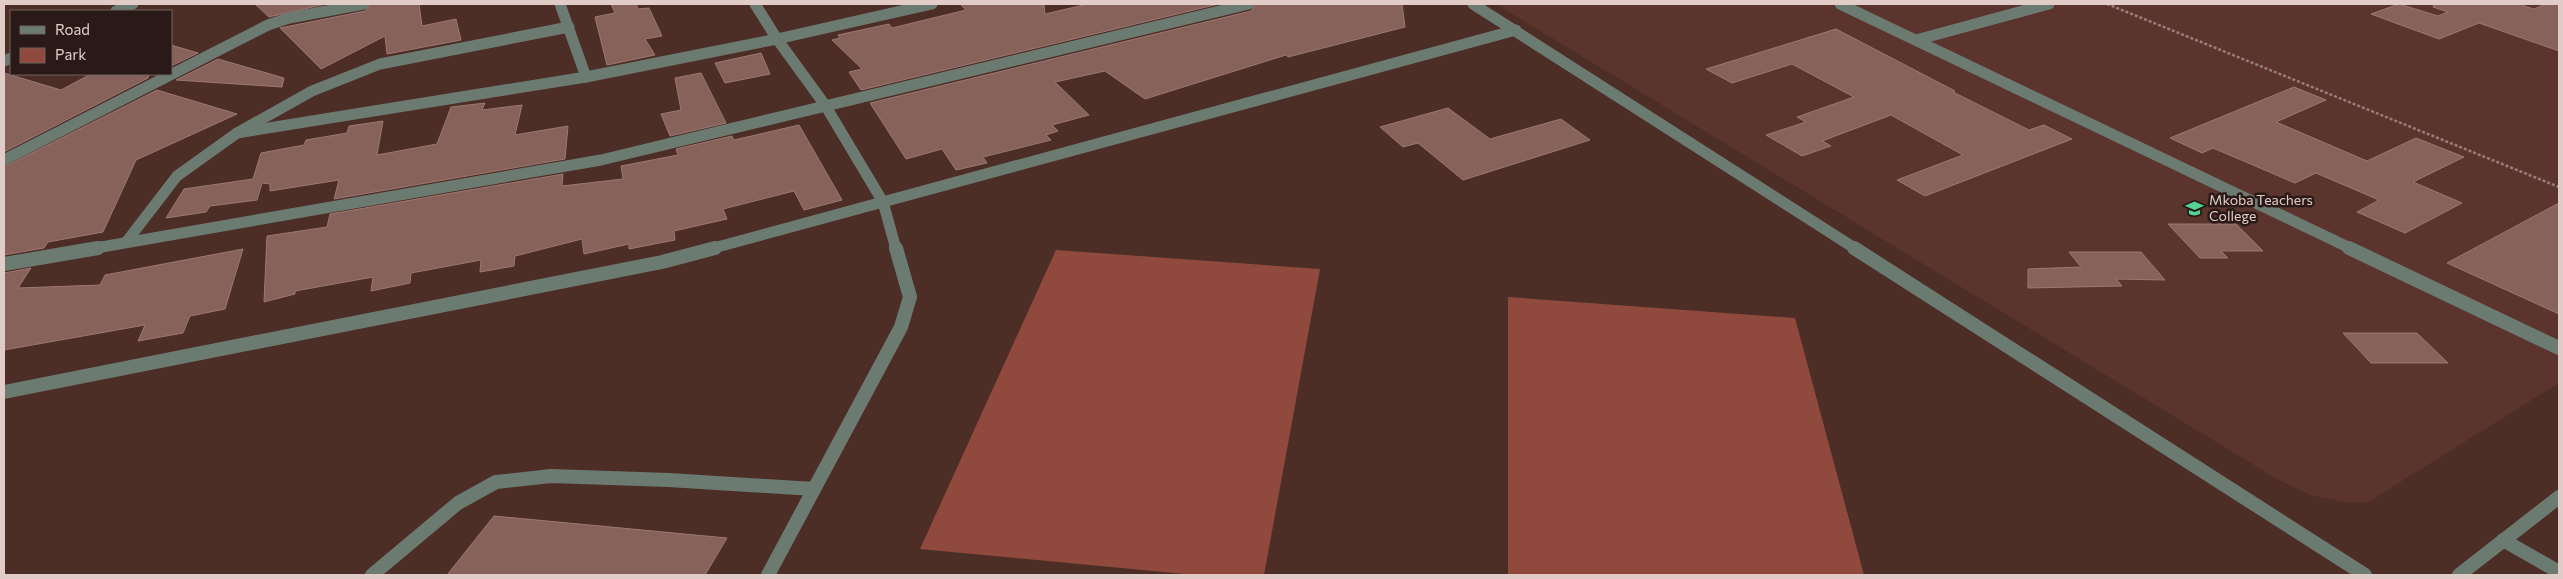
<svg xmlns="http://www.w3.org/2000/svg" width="2563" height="579" viewBox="0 0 2563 579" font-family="Commissioner,sans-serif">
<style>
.built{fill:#5b352d}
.green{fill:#904a3d}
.building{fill:#86625b;stroke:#9d7871}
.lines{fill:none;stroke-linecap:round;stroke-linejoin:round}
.path{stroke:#987e78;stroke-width:2.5;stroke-dasharray:3 2;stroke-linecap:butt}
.minor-far1{stroke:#6c7b72;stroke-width:11}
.minor{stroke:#6c7b72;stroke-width:14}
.labels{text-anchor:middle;stroke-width:5;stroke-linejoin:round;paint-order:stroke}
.poi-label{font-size:14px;fill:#e1ccc8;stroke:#291a17;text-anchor:start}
</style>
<rect width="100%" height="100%" fill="#4d2e27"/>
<polygon class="built" points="1496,4 2559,4 2559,383 2368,502 2351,503 2311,495 2277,479"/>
<g class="green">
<polygon points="1056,250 1320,269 1264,575 1195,575 920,549"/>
<polygon points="1508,297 1795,318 1864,575 1508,575"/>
</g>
<g class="building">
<polygon points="255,4 326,4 269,17"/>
<polygon points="371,4 419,4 422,26 456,19 461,40 387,54 385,36 321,69 280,28 365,11"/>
<polygon points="611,4 636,4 638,9 649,8 662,36 645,39 655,55 607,65 595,17 615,13"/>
<polygon points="960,4 1044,4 1045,14 1088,4 1219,4 861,90 849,72 862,69 832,40 840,38 838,35 889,24 892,28 966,10"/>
<polygon points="1256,4 1402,4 1405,27 1288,57 1286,55 1145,99 1105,71 1055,82 1089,115 1052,125 1058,131 1046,135 1051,140 983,157 987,163 956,170 942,149 906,159 870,103 1251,11"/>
<polygon points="2399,4 2438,16 2448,12 2433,7 2434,4 2525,4 2524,6 2534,9 2546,4 2559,4 2559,51 2479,23 2439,39 2371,14"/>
<polygon points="1836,29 1955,91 1953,92 2029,130 2044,125 2072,139 1925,196 1897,180 1963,155 1891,115 1822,141 1831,146 1802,156 1766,135 1806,122 1797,117 1854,97 1792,64 1732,83 1706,69"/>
<polygon points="171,45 198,53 171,66"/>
<polygon points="761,53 770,74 725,83 715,63"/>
<polygon points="218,59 284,78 282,87 176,80"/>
<polygon points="4,73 61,90 91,74 149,74 148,78 4,152"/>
<polygon points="701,73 726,123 670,136 661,114 681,110 675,78"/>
<polygon points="2294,87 2326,100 2276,122 2367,161 2416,138 2464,157 2413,182 2462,203 2405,233 2357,212 2379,200 2316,173 2295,183 2213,148 2202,153 2170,138"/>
<polygon points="157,90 237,114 136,160 103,232 48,242 44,248 4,255 4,167"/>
<polygon points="485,103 482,110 522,105 515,135 568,126 565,159 334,199 339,180 270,191 270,184 262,183 257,200 210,206 206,212 166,218 184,189 253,179 261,153 304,145 306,140 347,133 349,126 383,121 377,155 437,144 451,107"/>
<polygon points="1448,108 1490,139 1561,119 1590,140 1463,180 1418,143 1403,147 1380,127"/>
<polygon points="799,125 842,200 804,210 794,191 723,209 727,219 674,231 675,240 629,249 629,244 584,254 582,239 515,256 514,266 480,272 481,260 411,273 410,283 371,291 373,277 295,291 295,294 264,302 267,236 327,227 330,214 563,174 562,186 623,179 621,166 678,155 676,149 732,136 734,140"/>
<polygon points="2559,203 2559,314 2447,263 2516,226"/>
<polygon points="2168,224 2236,224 2263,251 2221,251 2228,258 2200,258"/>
<polygon points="243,249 225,309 190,316 183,333 138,341 145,325 4,350 4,273 31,268 18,288 100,285 105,275"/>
<polygon points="2069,252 2141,252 2165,280 2116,279 2122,286 2028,288 2028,269 2081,267"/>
<polygon points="2343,333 2417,333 2448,363 2371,363"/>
<polygon points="494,516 727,538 705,575 447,575"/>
</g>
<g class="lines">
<polyline class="path" points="2107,4 2559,187"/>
<g class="minor-far1">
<polyline points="560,4 586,77"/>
<polyline points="755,4 777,39 825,105 883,202 896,249"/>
<polyline points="1473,4 1856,249"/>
<polyline points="1840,4 2352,249"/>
<polyline points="116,11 133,4"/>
<polyline points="1916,40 2049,4"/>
<polyline points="4,61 11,58"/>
<polyline points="237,133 586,77 777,39 932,4"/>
<polyline points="4,160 268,25 289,18 364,4"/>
<polyline points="127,241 177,176 237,133 312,91 380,64 569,27"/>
<polyline points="90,249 601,160 1249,4"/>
<polyline points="710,249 1516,30"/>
</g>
<g class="minor">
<polyline points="1854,248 2365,575"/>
<polyline points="2349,248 2559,348"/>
<polyline points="4,264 98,248"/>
<polyline points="4,392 662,262 715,248"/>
<polyline points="2503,540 2559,572"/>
<polyline points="372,575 458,503 496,482 551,476 669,480 814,489"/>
<polyline points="768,575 901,327 910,297 896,248"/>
<polyline points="2459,575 2559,497"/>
</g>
</g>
<defs>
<symbol id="university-bare" viewBox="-9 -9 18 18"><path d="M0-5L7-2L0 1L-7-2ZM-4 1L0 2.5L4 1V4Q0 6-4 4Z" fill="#54d396" stroke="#291a17" stroke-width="2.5" paint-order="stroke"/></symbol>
</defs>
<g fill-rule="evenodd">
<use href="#university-bare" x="2182" y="196" width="25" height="25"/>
</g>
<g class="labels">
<g class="poi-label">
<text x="2209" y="205">Mkoba Teachers<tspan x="2209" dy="16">College</tspan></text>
</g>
</g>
<rect width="2563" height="579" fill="none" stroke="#e1ccc8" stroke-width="10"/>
<rect x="10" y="10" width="162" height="65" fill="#291a17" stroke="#73615e"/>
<rect x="20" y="26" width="25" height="8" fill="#6c7b72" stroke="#73615e"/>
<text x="55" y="35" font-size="15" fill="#e1ccc8">Road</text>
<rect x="20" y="48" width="25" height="15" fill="#904a3d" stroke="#73615e"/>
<text x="55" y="60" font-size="15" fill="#e1ccc8">Park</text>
</svg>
